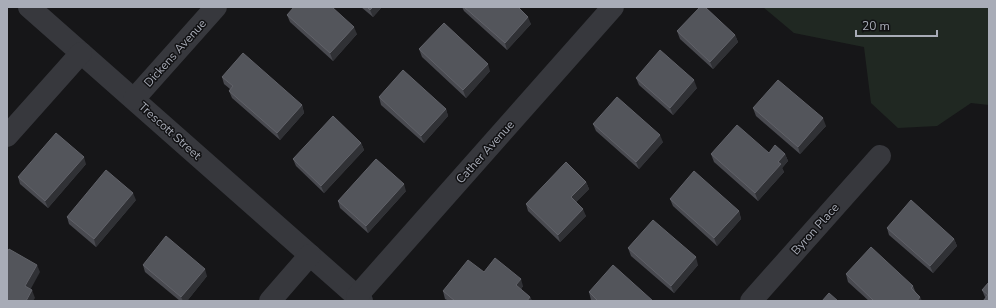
<svg xmlns="http://www.w3.org/2000/svg" width="996" height="308" viewBox="0 0 996 308" font-family="'Nunito Sans',sans-serif">
<style>
.green{fill:#202822}
.lines{fill:none;stroke-linecap:round;stroke-linejoin:round}
.street{stroke:#37383d;stroke-width:22}
.wall{fill:#494a50}
.shaded-wall{fill:#303135}
.building{fill:#53555b;stroke:#616269}
.labels{text-anchor:middle;stroke-width:3;stroke-linejoin:round;paint-order:stroke}
.street-label{font-size:12px;fill:#a8acb7;stroke:#111113}
</style>
<rect width="100%" height="100%" fill="#161618"/>
<polygon class="green" points="763,7 989,7 989,105 971,103 937,126 898,128 871,103 864,47 794,33"/>
<g class="lines">
<g class="street">
<polyline points="29,7 362,301"/>
<polyline points="134,99 216,7"/>
<polyline points="7,136 81,53"/>
<polyline points="357,296 613,7"/>
<polyline points="270,301 310,255"/>
<polyline points="751,301 880,156"/>
</g>
</g>
<g class="wall">
<polygon points="361,7 382,7 373,17"/>
<polygon points="462,7 518,7 531,24 507,50 464,11"/>
<polygon points="287,15 357,34 333,61 290,22"/>
<polygon points="677,31 735,35 738,42 713,69 680,39"/>
<polygon points="419,49 490,71 466,98 422,57"/>
<polygon points="222,77 302,105 304,113 280,140 232,98 229,91 230,89 224,84"/>
<polygon points="636,78 697,88 673,115 639,85"/>
<polygon points="379,97 446,109 448,116 424,143 381,105"/>
<polygon points="753,108 826,126 800,154 756,116"/>
<polygon points="593,124 663,142 639,169 596,131"/>
<polygon points="361,143 364,150 324,193 296,166 293,159"/>
<polygon points="769,153 785,154 788,161 782,168 784,172 758,201 714,162 711,154"/>
<polygon points="86,164 48,208 20,184 18,177"/>
<polygon points="586,182 589,189 576,202 586,216 560,242 528,211 526,204"/>
<polygon points="406,191 368,233 340,208 338,201"/>
<polygon points="670,199 739,211 741,219 717,246 673,206"/>
<polygon points="136,200 96,247 69,224 67,217"/>
<polygon points="887,228 954,239 957,246 933,273 889,235"/>
<polygon points="628,248 698,265 674,293 631,256"/>
<polygon points="143,265 207,276 187,301 180,301 145,272"/>
<polygon points="484,272 523,286 521,289 530,297 532,301 449,301 445,299 443,291"/>
<polygon points="846,274 913,286 915,291 922,301 869,301 848,282"/>
<polygon points="989,282 989,301 985,297 982,290"/>
<polygon points="589,292 653,301 593,301 591,300"/>
</g>
<g class="shaded-wall">
<polygon points="373,7 382,7 373,17 370,10"/>
<polygon points="528,17 531,24 507,50 505,43"/>
<polygon points="354,27 357,34 333,61 330,53"/>
<polygon points="735,35 738,42 713,69 710,62"/>
<polygon points="488,64 490,71 466,98 463,90"/>
<polygon points="694,80 697,88 673,115 670,108"/>
<polygon points="302,105 304,113 280,140 277,133"/>
<polygon points="446,109 448,116 424,143 421,136"/>
<polygon points="823,118 826,126 800,154 798,147"/>
<polygon points="660,135 663,142 639,169 636,162"/>
<polygon points="361,143 364,150 324,193 321,186"/>
<polygon points="785,154 788,161 782,168 784,172 758,201 755,193 778,162"/>
<polygon points="84,157 86,164 48,208 45,201"/>
<polygon points="586,182 589,189 573,205 571,197"/>
<polygon points="404,184 406,191 368,233 366,226"/>
<polygon points="133,193 136,200 96,247 94,239"/>
<polygon points="583,209 586,216 560,242 558,235"/>
<polygon points="739,211 741,219 717,246 714,238"/>
<polygon points="954,239 957,246 933,273 930,266"/>
<polygon points="696,257 698,265 674,293 671,286"/>
<polygon points="37,265 40,272 28,294 25,286"/>
<polygon points="205,269 207,276 187,301 183,301 181,297"/>
<polygon points="521,279 523,286 519,293 516,285"/>
<polygon points="32,290 35,298 33,301 26,301"/>
<polygon points="530,297 532,301 527,301"/>
<polygon points="920,297 922,301 917,301"/>
</g>
<g class="building">
<polygon points="294,7 332,7 354,27 330,53 287,15"/>
<polygon points="367,7 373,7 370,10"/>
<polygon points="464,7 518,7 528,17 505,43"/>
<polygon points="700,7 705,7 735,35 710,62 677,31"/>
<polygon points="444,23 488,64 463,90 419,49"/>
<polygon points="660,50 694,80 670,108 636,78"/>
<polygon points="243,53 302,105 277,133 229,91 233,86 222,77"/>
<polygon points="403,70 446,109 421,136 379,97"/>
<polygon points="778,80 823,118 798,147 753,108"/>
<polygon points="617,97 660,135 636,162 593,124"/>
<polygon points="333,116 361,143 321,186 293,159"/>
<polygon points="737,125 769,153 775,145 785,154 778,162 781,164 755,193 711,154"/>
<polygon points="56,133 84,157 45,201 18,177"/>
<polygon points="376,159 404,184 366,226 338,201"/>
<polygon points="566,162 586,182 571,197 583,209 558,235 526,204"/>
<polygon points="106,170 133,193 94,239 67,217"/>
<polygon points="694,171 739,211 714,238 670,199"/>
<polygon points="911,200 954,239 930,266 887,228"/>
<polygon points="653,220 696,257 671,286 628,248"/>
<polygon points="166,236 205,269 181,297 143,265"/>
<polygon points="871,247 913,286 911,288 920,297 917,301 874,301 846,274"/>
<polygon points="9,249 37,265 25,286 32,290 26,301 7,301 7,252"/>
<polygon points="495,258 521,279 516,285 530,297 527,301 455,301 443,291 468,260 484,272"/>
<polygon points="613,265 653,301 598,301 589,292"/>
<polygon points="989,282 989,301 983,301 988,295 982,290"/>
<polygon points="829,293 838,301 822,301"/>
</g>
<g class="labels">
<g class="street-label">
<text transform="translate(175 53) rotate(-48)" y="4">Dickens Avenue</text>
<text transform="translate(170 131) rotate(42)" y="4">Trescott Street</text>
<text transform="translate(485 152) rotate(-48)" y="4">Cather Avenue</text>
<text transform="translate(815 229) rotate(-48)" y="4">Byron Place</text>
</g>
</g>
<rect width="996" height="308" fill="none" stroke="#a8acb7" stroke-width="16"/>
<path d="M856 30v6h81v-6" fill="none" stroke="#a8acb7" stroke-width="2"/>
<text x="862" y="30" font-size="12" fill="#a8acb7" stroke="#111113" stroke-width="3" paint-order="stroke">20 m</text>
</svg>
